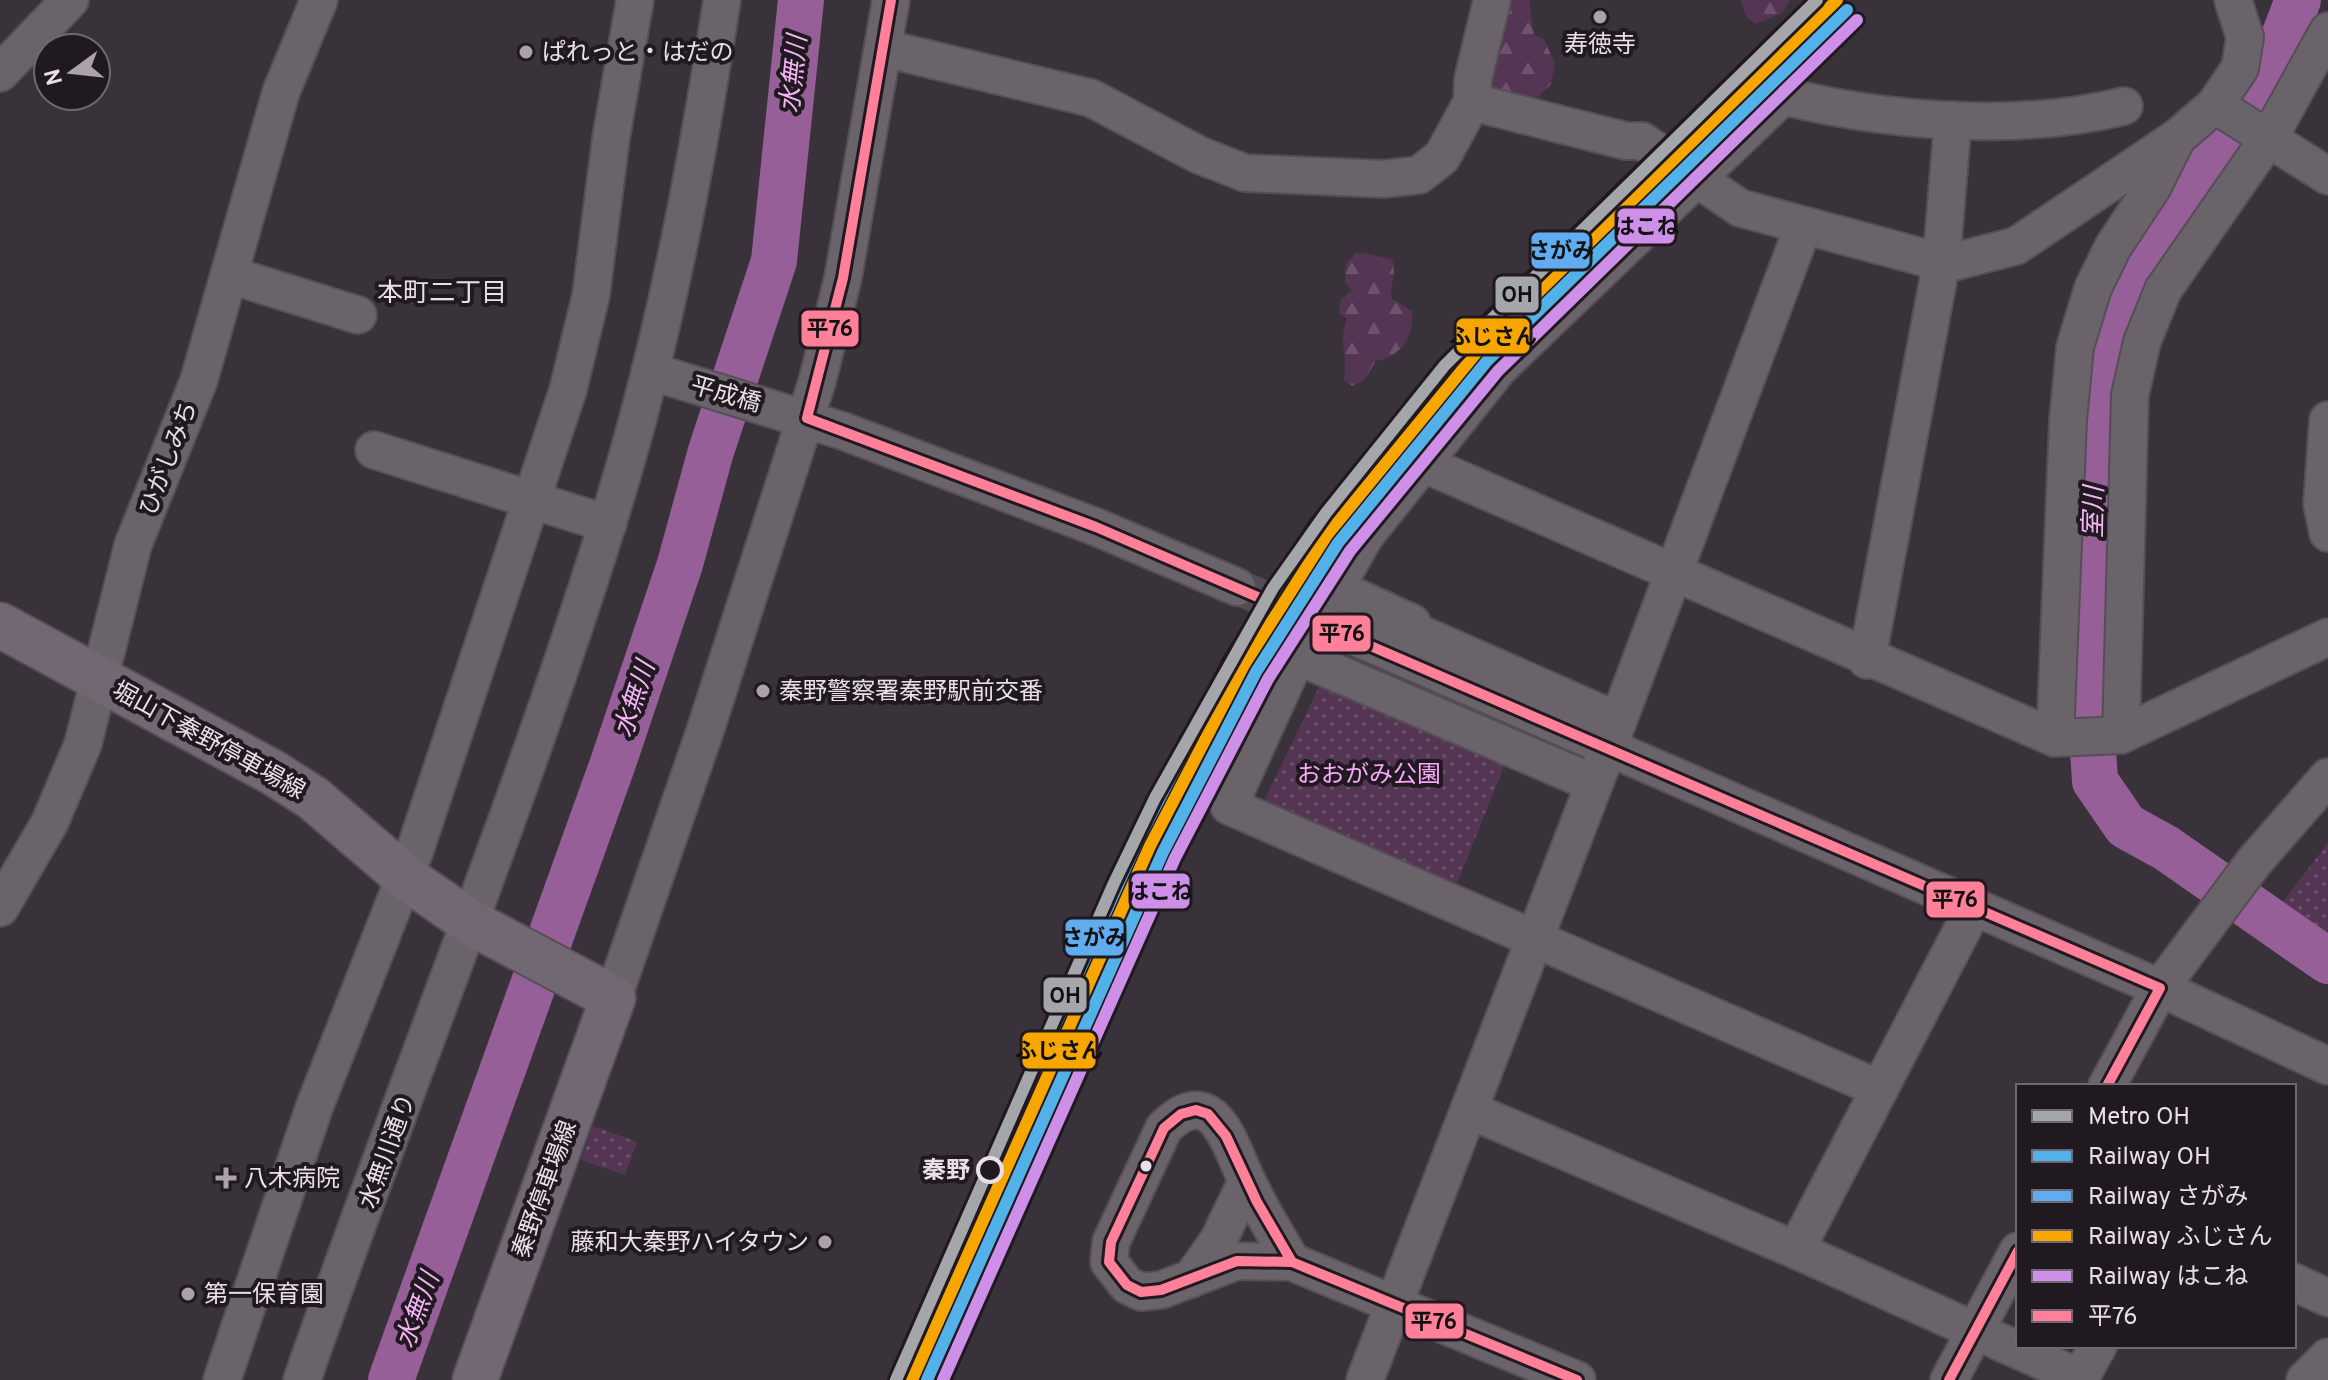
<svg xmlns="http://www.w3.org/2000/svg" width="2328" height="1380" viewBox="0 0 2328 1380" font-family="Overpass,'Noto Sans JP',sans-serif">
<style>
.green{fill:url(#green-dots)}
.forest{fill:url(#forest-firs)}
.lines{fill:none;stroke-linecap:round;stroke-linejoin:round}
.river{stroke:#965f98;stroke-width:46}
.minor-tunnel{stroke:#544c54;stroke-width:36;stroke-dasharray:36 18;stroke-linecap:butt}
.minor-casing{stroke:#564e56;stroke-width:40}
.major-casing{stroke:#564e56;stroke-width:48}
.minor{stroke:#6a636a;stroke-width:36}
.major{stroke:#726873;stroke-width:44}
.bus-1-casing{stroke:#201920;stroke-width:16}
.bus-1{stroke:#ff8098;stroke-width:10}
.rail-1-casing{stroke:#201920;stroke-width:18}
.rail-2-casing{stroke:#201920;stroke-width:18}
.rail-3-casing{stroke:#201920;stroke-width:18}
.rail-4-casing{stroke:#201920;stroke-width:18}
.rail-1{stroke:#52b1e9;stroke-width:12}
.rail-2{stroke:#60acee;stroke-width:12}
.rail-3{stroke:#f7a600;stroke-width:12}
.rail-4{stroke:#ce8fe9;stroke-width:12}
.metro-1-casing{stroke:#201920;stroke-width:18}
.metro-1{stroke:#a4a6a9;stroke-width:12}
.poi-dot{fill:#aca2ac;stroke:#201920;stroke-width:3}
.bus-dot{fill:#e9dfe9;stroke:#201920;stroke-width:3}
.stop-dot{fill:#201920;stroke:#e9dfe9;stroke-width:4}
.labels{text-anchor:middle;stroke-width:8;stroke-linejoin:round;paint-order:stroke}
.poi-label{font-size:24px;fill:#e9dfe9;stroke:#201920;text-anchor:start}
.street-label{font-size:24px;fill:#e9dfe9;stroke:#201920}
.park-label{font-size:24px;fill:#faa8fc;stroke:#201920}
.stop-label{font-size:24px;font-weight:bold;fill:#e9dfe9;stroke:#201920;text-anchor:end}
.water-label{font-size:26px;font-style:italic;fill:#f4b3f5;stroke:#201920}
.neighbourhood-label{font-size:26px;fill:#e9dfe9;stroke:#201920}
.line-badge{stroke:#201920;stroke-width:3}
.pale-badge-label{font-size:22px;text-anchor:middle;font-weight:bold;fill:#111}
</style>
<defs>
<pattern id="green-dots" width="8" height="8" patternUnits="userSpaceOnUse" patternTransform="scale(2)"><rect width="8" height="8" fill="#543654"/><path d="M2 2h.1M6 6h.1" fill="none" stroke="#6d536d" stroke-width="1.8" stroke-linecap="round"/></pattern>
<pattern id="forest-firs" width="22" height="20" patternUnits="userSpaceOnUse" patternTransform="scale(2)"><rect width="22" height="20" fill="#543654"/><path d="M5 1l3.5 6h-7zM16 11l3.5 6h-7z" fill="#6d536d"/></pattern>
</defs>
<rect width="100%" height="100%" fill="#3a323a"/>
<g class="green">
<polygon points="1323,679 1508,757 1456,886 1263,803"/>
<polygon points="2328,843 2328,935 2282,903"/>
<polygon points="593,1126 637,1142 625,1175 581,1160"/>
</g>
<g class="forest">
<polygon points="1498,0 1529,0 1534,35 1544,39 1555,64 1551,84 1539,96 1515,102 1480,87"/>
<polygon points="1741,0 1790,0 1782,13 1756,24 1747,18"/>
<path d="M1357,252L1392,259C1398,276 1388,288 1392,299L1412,311C1415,335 1401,357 1376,361L1364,380L1352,386L1344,380C1348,357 1338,340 1347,319L1339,312L1341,299L1352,290L1345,282L1346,263Z"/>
</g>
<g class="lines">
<g class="river">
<polyline points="2298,0 2264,88 2152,234 2110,325 2095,405 2088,583 2089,687 2095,781 2126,826 2166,848 2328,961"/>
<polyline points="391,1380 613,763 680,564 711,451 774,261 801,0"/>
</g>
<polyline class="minor-tunnel" points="1237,587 1328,625"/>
<defs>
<g id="minor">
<polyline points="883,48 1091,98 1199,155 1245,173 1383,179 1419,175 1442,157 1472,102 1473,79 1492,0"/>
<polyline points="0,73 70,0"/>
<polyline points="1472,102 1626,141 1642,141 1740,208 1922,257 1941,265 2016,246 2178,137 2215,105 2240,68 2245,37 2233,0"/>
<polyline points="2215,105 2328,176"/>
<polyline points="230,275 358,315"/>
<polyline points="650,371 843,431 1096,527 1237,587"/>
<polyline points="2328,420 2322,504 2328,533"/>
<polyline points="374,450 608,524"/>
<polyline points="1422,463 2055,738 2121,735 2328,637"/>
<polyline points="1336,588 1412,623 1414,631 1618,721"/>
<polyline points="1328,625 2160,988 2328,1066"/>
<polyline points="1297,656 1593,783"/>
<polyline points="1867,660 1941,265 1953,120"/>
<polyline points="2121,735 2130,395 2142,342 2163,290 2270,136 2328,31"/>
<polyline points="2055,738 2068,420 2075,347 2093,288 2113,247 2152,188 2177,138"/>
<polyline points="0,908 50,822 83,744 133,545 199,380 281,92 319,0"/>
<polyline points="613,998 706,728 817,382 843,278 891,0"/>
<polyline points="2107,1086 2160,988 2254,862 2328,777"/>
<path d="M1880,1089L1229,806L1297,656L1365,536L1499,368L1783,96C1888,122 2019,132 2124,106"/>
<polyline points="1469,1110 1796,1250 2080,1378"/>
<polyline points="1796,1250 1973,909"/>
<path d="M1292,1262C1276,1235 1260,1209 1247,1181C1230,1146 1214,1078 1164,1128L1111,1242L1109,1262L1127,1285L1141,1292L1161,1290L1237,1261L1292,1262L1577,1380"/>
<polyline points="1191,1279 1218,1241 1247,1181"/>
<polyline points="2294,1282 2328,1298"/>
<polyline points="222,1380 314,1108 414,853 568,390 591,295 611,138 635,0"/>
<path d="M302,1380C401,1094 517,814 607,525C661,354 695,177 722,0"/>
<polyline points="1365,1380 1608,748 1803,227"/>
<polyline points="1949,1380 2018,1251"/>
<polyline points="2079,1380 2098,1346"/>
<polyline points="2305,1380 2328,1357"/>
</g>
<polyline id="major" points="0,625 272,772 313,798 405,877 470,922 613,998 475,1380"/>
</defs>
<use href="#minor" class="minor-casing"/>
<use href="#major" class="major-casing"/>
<use href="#minor" class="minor"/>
<use href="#major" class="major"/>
<defs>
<g id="bus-1">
<polyline points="891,0 843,278 807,418 1096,527 2160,988 2107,1086"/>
<polygon points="1196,1110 1208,1114 1226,1136 1257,1202 1292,1262 1237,1261 1161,1290 1141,1292 1127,1285 1109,1262 1111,1242 1164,1128 1181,1114"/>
<polyline points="1292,1262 1577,1380"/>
<polyline points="1949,1380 2018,1251"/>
</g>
</defs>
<use href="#bus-1" class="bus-1-casing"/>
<use href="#bus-1" class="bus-1"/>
<defs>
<polyline id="rail-1" points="927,1380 1163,852 1256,672 1338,543 1487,361 1847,10"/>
<polyline id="rail-2" points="899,1374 1138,840 1232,659 1315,527 1467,342 1817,0"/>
<polyline id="rail-3" points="912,1380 1150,846 1244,665 1327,535 1477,352 1837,0"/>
<polyline id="rail-4" points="943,1380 1175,858 1268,679 1350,551 1498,371 1857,20"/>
</defs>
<use href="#rail-1" class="rail-1-casing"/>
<use href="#rail-2" class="rail-2-casing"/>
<use href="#rail-3" class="rail-3-casing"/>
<use href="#rail-4" class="rail-4-casing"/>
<use href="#rail-1" class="rail-1"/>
<use href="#rail-2" class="rail-2"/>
<use href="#rail-3" class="rail-3"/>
<use href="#rail-4" class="rail-4"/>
<defs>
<polyline id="metro-1" points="896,1380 1114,883 1155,798 1273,588 1326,513 1445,365 1817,0"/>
</defs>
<use href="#metro-1" class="metro-1-casing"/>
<use href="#metro-1" class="metro-1"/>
</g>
<g class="poi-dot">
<circle cx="1600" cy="17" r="8"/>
<circle cx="526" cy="52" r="8"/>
<circle cx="763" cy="691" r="8"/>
<path d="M222 1166h8v8h8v8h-8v8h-8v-8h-8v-8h8z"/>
<circle cx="825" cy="1242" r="8"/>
<circle cx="188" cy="1294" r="8"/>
</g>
<circle class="bus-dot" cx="1146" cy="1166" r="7"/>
<circle class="stop-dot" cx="990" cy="1170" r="12"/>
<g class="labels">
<g class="poi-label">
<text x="1600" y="52" text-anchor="middle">寿徳寺</text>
<text x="542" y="60">ぱれっと・はだの</text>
<text x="779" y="699">秦野警察署秦野駅前交番</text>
<text x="244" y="1186">八木病院</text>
<text x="809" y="1250" text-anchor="end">藤和大秦野ハイタウン</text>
<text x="204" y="1302">第一保育園</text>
</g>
<g class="street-label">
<text transform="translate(726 394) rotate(16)" y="8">平成橋</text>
<text transform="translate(168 458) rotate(-69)" y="8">ひがしみち</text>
<text transform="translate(209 740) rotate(29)" y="8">堀山下秦野停車場線</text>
<text transform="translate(387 1151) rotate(-70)" y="8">水無川通り</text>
<text transform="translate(544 1189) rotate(-70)" y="8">秦野停車場線</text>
</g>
<g class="park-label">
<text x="1369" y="782">おおがみ公園</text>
</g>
<g class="stop-label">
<text x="970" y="1178">秦野</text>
</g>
<g class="water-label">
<text transform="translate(793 74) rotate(-84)" y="9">水無川</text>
<text transform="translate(2093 512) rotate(-89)" y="9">室川</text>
<text transform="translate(634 699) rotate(-72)" y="9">水無川</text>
<text transform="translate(417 1310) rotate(-70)" y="9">水無川</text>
</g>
<g class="neighbourhood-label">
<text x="442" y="301">本町二丁目</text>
</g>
</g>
<g class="line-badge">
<rect x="1616" y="207" width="60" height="38" rx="8" fill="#ce8fe9"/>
<rect x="1530" y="231" width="61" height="39" rx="8" fill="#60acee"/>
<rect x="1494" y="275" width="46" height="39" rx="8" fill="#a4a6a9"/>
<rect x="800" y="309" width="60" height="39" rx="8" fill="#ff8098"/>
<rect x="1455" y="317" width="76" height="38" rx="8" fill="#f7a600"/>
<rect x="1311" y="614" width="61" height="39" rx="8" fill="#ff8098"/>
<rect x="1130" y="872" width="61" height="38" rx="8" fill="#ce8fe9"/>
<rect x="1925" y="880" width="61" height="39" rx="8" fill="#ff8098"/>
<rect x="1064" y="918" width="61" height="39" rx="8" fill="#60acee"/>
<rect x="1042" y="976" width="46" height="38" rx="8" fill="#a4a6a9"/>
<rect x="1021" y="1031" width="76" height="39" rx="8" fill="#f7a600"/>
<rect x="1404" y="1302" width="61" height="38" rx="8" fill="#ff8098"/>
</g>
<g class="pale-badge-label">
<text x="1646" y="234">はこね</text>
<text x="1561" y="258">さがみ</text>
<text x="1517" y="302">OH</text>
<text x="830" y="336">平76</text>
<text x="1493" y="344">ふじさん</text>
<text x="1342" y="641">平76</text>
<text x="1160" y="899">はこね</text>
<text x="1955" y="907">平76</text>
<text x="1094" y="945">さがみ</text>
<text x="1065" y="1003">OH</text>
<text x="1059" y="1058">ふじさん</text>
<text x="1434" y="1329">平76</text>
</g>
<rect x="2016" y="1084" width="280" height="264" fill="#201920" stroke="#706870" stroke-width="2"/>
<rect x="2032" y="1110" width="40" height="12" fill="#a4a6a9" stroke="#706870" stroke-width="2"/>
<text x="2088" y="1124" font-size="24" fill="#e9dfe9">Metro OH</text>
<rect x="2032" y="1150" width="40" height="12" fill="#52b1e9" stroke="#706870" stroke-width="2"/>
<text x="2088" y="1164" font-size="24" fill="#e9dfe9">Railway OH</text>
<rect x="2032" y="1190" width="40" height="12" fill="#60acee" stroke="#706870" stroke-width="2"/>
<text x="2088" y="1204" font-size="24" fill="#e9dfe9">Railway さがみ</text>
<rect x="2032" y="1230" width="40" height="12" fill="#f7a600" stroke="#706870" stroke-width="2"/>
<text x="2088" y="1244" font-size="24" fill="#e9dfe9">Railway ふじさん</text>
<rect x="2032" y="1270" width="40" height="12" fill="#ce8fe9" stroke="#706870" stroke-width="2"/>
<text x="2088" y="1284" font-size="24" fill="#e9dfe9">Railway はこね</text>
<rect x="2032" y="1310" width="40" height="12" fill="#ff8098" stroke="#706870" stroke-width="2"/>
<text x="2088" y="1324" font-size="24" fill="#e9dfe9">平76</text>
<g transform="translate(72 72) rotate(255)"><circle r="38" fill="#201920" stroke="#706870" stroke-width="2"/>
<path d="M0-6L14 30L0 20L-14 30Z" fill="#aca2ac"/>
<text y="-12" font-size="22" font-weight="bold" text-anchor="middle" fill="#e9dfe9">N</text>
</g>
</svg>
